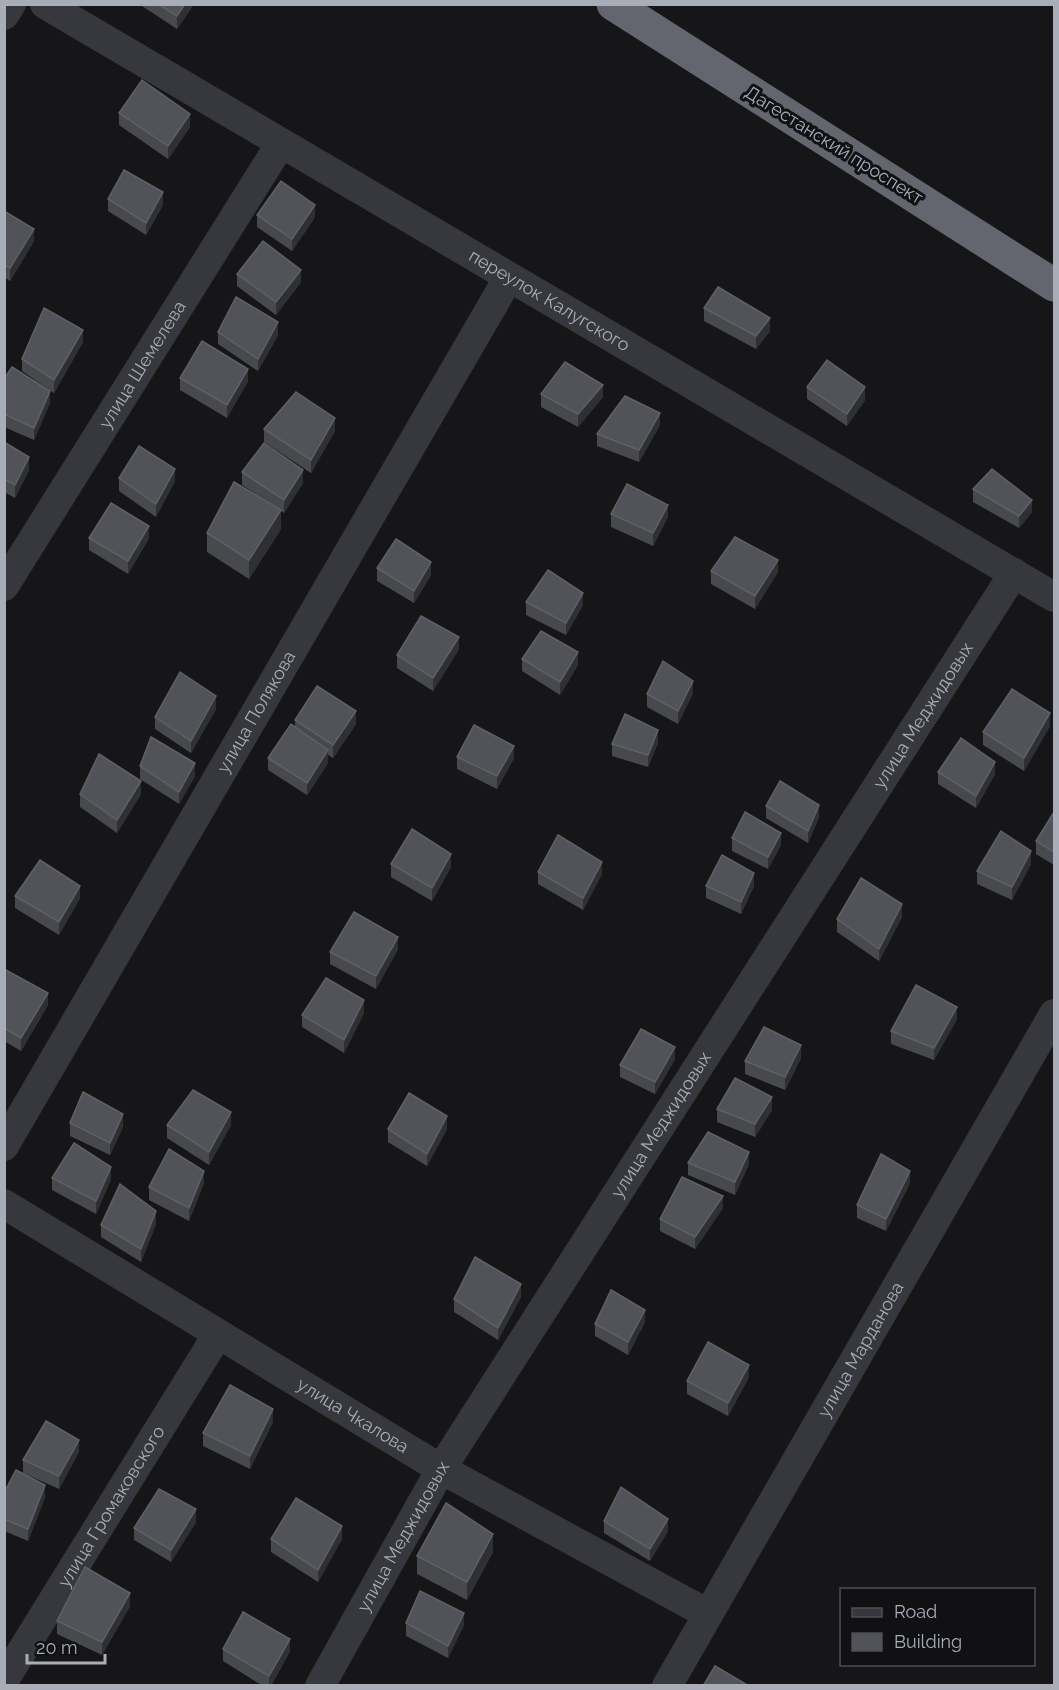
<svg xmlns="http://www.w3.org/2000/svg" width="1059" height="1690" viewBox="0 0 1059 1690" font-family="Raleway,sans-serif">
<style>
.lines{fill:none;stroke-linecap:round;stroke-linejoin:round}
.street{stroke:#37383d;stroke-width:30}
.highway{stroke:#63666e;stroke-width:33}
.wall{fill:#47494d}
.shaded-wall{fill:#2f3033}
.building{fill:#525359;stroke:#5f6168;stroke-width:1.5}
.labels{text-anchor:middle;stroke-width:6;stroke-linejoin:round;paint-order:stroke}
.street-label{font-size:18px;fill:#a8adb8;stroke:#111113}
</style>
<rect width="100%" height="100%" fill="#161618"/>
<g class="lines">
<g class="street">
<path id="s1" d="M45,4L1054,597"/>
<polyline points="4,15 11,4"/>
<path id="s2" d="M4,586L281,143"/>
<path id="s3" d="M4,1146L509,277"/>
<path id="s4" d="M4,1204L441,1469L708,1614"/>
<path id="s5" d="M4,1680L218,1334"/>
<path id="s6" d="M320,1686L441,1469L1014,573"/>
<path id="s7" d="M667,1686L1054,1014"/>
</g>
<polyline class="highway" points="613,4 1054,285"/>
</g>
<g class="wall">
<polygon points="139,4 194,4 177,29"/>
<polygon points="119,113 190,127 168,159 119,125"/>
<polygon points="108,199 163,205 146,235 108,211"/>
<polygon points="4,211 34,241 10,281 4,277"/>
<polygon points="257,215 315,217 292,251 257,227"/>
<polygon points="237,274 301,282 276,315 237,286"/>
<polygon points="704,308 770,331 756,349 704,321"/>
<polygon points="218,332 278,335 258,371 218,344"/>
<polygon points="83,342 54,393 22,371 22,359"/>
<polygon points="180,378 248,381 227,418 180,390"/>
<polygon points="4,379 50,403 34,440 4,427"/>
<polygon points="807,387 865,400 847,426 807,399"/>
<polygon points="541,394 603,397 578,427 541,407"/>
<polygon points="660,425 639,462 597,446 597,434"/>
<polygon points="264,429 335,431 311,473 264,442"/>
<polygon points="4,442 29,470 15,498 4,492"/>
<polygon points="242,472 303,483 284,513 281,511 281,529 249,579 207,552 207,533 273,505 242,485"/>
<polygon points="119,478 175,481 156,517 119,491"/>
<polygon points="973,489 1032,512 1019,528 973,502"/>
<polygon points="611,514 668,517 653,546 611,527"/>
<polygon points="89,538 149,538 128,574 89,550"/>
<polygon points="377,568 431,575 414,603 377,581"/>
<polygon points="711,571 778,572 755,609 711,584"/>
<polygon points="526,602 583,605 566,635 526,615"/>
<polygon points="459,649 433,691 397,668 397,655"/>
<polygon points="522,659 578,665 560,695 522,671"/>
<polygon points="693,693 678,724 647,707 647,694"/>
<polygon points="216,709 191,753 155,729 155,717"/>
<polygon points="295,720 356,724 333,758 328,755 328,763 307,795 268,770 268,758 295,727"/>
<polygon points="1050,726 1024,771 983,745 983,732"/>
<polygon points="658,743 648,767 612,756 612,744"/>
<polygon points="457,757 514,758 497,789 457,769"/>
<polygon points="140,766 195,776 179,804 140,779"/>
<polygon points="938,772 995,774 976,808 938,784"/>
<polygon points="80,794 141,794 117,833 80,807"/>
<polygon points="766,806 819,817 808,843 766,818"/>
<polygon points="1054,812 1054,865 1036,854 1036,841"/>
<polygon points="732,838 781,845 768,869 732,851"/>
<polygon points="391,864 451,867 432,901 391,877"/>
<polygon points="1031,864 1012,900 977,884 977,871"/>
<polygon points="538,872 602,874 583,910 538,884"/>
<polygon points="706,886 754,886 741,914 706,898"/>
<polygon points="15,896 80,898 59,935 15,908"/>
<polygon points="902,917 879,961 837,932 837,919"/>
<polygon points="398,949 376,989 330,964 330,952"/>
<polygon points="4,969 48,1005 21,1051 4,1041"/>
<polygon points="364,1013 344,1053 302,1027 302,1015"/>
<polygon points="957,1019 934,1060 891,1044 891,1031"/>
<polygon points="801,1058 785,1090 745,1074 745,1061"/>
<polygon points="675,1059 655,1094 620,1077 620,1065"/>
<polygon points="717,1109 772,1110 755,1137 717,1122"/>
<polygon points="70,1123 123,1127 110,1155 70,1136"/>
<polygon points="167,1125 231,1125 209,1165 167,1138"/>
<polygon points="388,1129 447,1129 427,1166 388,1142"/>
<polygon points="688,1163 749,1164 735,1195 688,1175"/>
<polygon points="52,1178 111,1179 96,1214 52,1190"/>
<polygon points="204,1183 189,1221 149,1200 149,1187"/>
<polygon points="910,1183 886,1231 857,1218 857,1205"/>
<polygon points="723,1208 695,1249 660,1231 660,1219"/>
<polygon points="156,1224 141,1262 101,1237 101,1225"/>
<polygon points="521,1297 498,1340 454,1312 454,1299"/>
<polygon points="645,1322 628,1355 595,1336 595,1324"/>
<polygon points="749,1377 728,1416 687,1394 687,1381"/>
<polygon points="273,1422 250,1469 203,1446 203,1433"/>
<polygon points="79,1452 59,1489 23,1473 23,1460"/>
<polygon points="4,1493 45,1497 28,1541 4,1531"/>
<polygon points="604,1521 668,1531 650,1561 604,1533"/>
<polygon points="196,1522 171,1562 134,1540 134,1528"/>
<polygon points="271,1539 342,1539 318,1582 271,1552"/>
<polygon points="493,1552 467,1600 417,1574 417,1556"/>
<polygon points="130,1606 102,1655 57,1634 57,1621"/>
<polygon points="406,1623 464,1625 448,1658 406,1636"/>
<polygon points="223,1649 290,1651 271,1686 263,1686 223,1661"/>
</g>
<g class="shaded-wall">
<polygon points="185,4 194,4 177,29 177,16"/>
<polygon points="190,114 190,127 168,159 168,146"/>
<polygon points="163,192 163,205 146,235 146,223"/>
<polygon points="315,205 315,217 292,251 292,239"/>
<polygon points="34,229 34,241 10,281 10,268"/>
<polygon points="301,270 301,282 276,315 276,302"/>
<polygon points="770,318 770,331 756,349 756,336"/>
<polygon points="278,322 278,335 258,371 258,359"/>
<polygon points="83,330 83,342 54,393 54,380"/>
<polygon points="248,369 248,381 227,418 227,405"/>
<polygon points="603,385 603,397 578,427 578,414"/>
<polygon points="865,387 865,400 847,426 847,414"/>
<polygon points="50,391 50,403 34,440 34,428"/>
<polygon points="660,413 660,425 639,462 639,450"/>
<polygon points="335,418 335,431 311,473 311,460"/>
<polygon points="29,457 29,470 15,498 15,485"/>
<polygon points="175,469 175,481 156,517 156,504"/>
<polygon points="303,470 303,483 284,513 284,500"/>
<polygon points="1032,500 1032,512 1019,528 1019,516"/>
<polygon points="668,505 668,517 653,546 653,533"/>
<polygon points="281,510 281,529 249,579 249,560"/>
<polygon points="149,526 149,538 128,574 128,561"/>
<polygon points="778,560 778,572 755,609 755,596"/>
<polygon points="431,562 431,575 414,603 414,591"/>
<polygon points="583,593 583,605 566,635 566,623"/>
<polygon points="459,637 459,649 433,691 433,678"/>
<polygon points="578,652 578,665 560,695 560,682"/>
<polygon points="693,681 693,693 678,724 678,711"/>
<polygon points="216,696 216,709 191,753 191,741"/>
<polygon points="356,711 356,724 333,758 333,745"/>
<polygon points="1050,713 1050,726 1024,771 1024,758"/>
<polygon points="658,730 658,743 648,767 648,755"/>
<polygon points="514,746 514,758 497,789 497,776"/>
<polygon points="328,750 328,763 307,795 307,783"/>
<polygon points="995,762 995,774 976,808 976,796"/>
<polygon points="195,763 195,776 179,804 179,792"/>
<polygon points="141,781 141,794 117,833 117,820"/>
<polygon points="819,805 819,817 808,843 808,831"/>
<polygon points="781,833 781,845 768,869 768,857"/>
<polygon points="1031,851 1031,864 1012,900 1012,887"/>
<polygon points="451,854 451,867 432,901 432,888"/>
<polygon points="602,862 602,874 583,910 583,898"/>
<polygon points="754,873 754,886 741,914 741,902"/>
<polygon points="80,886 80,898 59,935 59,922"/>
<polygon points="902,904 902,917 879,961 879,949"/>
<polygon points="398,937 398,949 376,989 376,976"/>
<polygon points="48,993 48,1005 21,1051 21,1038"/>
<polygon points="364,1000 364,1013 344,1053 344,1040"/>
<polygon points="957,1007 957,1019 934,1060 934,1048"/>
<polygon points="801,1045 801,1058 785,1090 785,1077"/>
<polygon points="675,1047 675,1059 655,1094 655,1082"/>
<polygon points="772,1097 772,1110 755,1137 755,1124"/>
<polygon points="231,1112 231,1125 209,1165 209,1152"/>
<polygon points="123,1114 123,1127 110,1155 110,1143"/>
<polygon points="447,1116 447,1129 427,1166 427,1154"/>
<polygon points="749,1152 749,1164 735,1195 735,1182"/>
<polygon points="111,1167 111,1179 96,1214 96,1201"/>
<polygon points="204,1171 204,1183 189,1221 189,1208"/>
<polygon points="910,1171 910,1183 886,1231 886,1219"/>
<polygon points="723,1196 723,1208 695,1249 695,1237"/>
<polygon points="156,1211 156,1224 141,1262 141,1249"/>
<polygon points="521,1284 521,1297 498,1340 498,1328"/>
<polygon points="645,1310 645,1322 628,1355 628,1342"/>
<polygon points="749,1365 749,1377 728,1416 728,1403"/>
<polygon points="273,1409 273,1422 250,1469 250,1456"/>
<polygon points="79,1440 79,1452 59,1489 59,1476"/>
<polygon points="45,1485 45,1497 28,1541 28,1529"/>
<polygon points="196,1509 196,1522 171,1562 171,1550"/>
<polygon points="668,1519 668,1531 650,1561 650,1549"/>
<polygon points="342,1526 342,1539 318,1582 318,1570"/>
<polygon points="493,1534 493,1552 467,1600 467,1582"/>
<polygon points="130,1593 130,1606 102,1655 102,1642"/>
<polygon points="464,1613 464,1625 448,1658 448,1646"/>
<polygon points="290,1639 290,1651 271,1686 269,1686 269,1676"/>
</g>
<g class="building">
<polygon points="158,4 185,4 177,16"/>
<polygon points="142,80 190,114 168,146 119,113"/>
<polygon points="124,170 163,192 146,223 108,199"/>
<polygon points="281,181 315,205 292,239 257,215"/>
<polygon points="4,211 34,229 10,268 4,264"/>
<polygon points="263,241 301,270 276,302 237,274"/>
<polygon points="718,287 770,318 756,336 704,308"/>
<polygon points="236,297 278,322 258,359 218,332"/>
<polygon points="44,308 83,330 54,380 22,359"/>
<polygon points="202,341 248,369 227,405 180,378"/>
<polygon points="827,360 865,387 847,414 807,387"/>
<polygon points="565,362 603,385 578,414 541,394"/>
<polygon points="12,367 50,391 34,428 4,414 4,379"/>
<polygon points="296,392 335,418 311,460 264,429"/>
<polygon points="625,396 660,413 639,450 597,434"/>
<polygon points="4,442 29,457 15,485 4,479"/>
<polygon points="264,443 303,470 284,500 242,472"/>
<polygon points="139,446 175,469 156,504 119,478"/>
<polygon points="992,469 1032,500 1019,516 973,489"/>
<polygon points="234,482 281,510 249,560 207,533"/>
<polygon points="627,484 668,505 653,533 611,514"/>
<polygon points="111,503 149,526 128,561 89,538"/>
<polygon points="735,537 778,560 755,596 711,571"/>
<polygon points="396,539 431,562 414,591 377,568"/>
<polygon points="548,570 583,593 566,623 526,602"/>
<polygon points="421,616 459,637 433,678 397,655"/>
<polygon points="541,631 578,652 560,682 522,659"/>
<polygon points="663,661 693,681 678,711 647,694"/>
<polygon points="180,672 216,696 191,741 155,717"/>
<polygon points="317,686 356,711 333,745 295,720"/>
<polygon points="1012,689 1050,713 1024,758 983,732"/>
<polygon points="625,714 658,730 648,755 612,744"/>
<polygon points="291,724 328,750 307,783 268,758"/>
<polygon points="474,725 514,746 497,776 457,757"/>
<polygon points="151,737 195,763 179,792 140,766"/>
<polygon points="961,738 995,762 976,796 938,772"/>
<polygon points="99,754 141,781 117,820 80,794"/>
<polygon points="780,781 819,805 808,831 766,806"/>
<polygon points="745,812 781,833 768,857 732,838"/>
<polygon points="1054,812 1054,852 1036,841"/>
<polygon points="412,829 451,854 432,888 391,864"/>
<polygon points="1001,831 1031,851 1012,887 977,871"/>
<polygon points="558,835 602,862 583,898 538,872"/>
<polygon points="722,855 754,873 741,902 706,886"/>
<polygon points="40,860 80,886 59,922 15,896"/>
<polygon points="861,878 902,904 879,949 837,919"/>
<polygon points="354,912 398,937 376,976 330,952"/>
<polygon points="4,969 48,993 21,1038 4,1028"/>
<polygon points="326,978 364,1000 344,1040 302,1015"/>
<polygon points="916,985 957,1007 934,1048 891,1031"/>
<polygon points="764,1027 801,1045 785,1077 745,1061"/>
<polygon points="641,1029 675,1047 655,1082 620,1065"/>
<polygon points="735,1078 772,1097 755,1124 717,1109"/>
<polygon points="193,1090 231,1112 209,1152 167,1125"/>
<polygon points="83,1092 123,1114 110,1143 70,1123"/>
<polygon points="409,1093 447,1116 427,1154 388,1129"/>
<polygon points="708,1132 749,1152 735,1182 688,1163"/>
<polygon points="74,1143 111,1167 96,1201 52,1178"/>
<polygon points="169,1149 204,1171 189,1208 149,1187"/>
<polygon points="881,1154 910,1171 886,1219 857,1205"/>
<polygon points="682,1177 723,1196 695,1237 660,1219"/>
<polygon points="120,1184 156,1211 141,1249 101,1225"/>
<polygon points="475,1257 521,1284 498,1328 454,1299"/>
<polygon points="611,1290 645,1310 628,1342 595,1324"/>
<polygon points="708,1342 749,1365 728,1403 687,1381"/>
<polygon points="230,1385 273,1409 250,1456 203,1433"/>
<polygon points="46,1421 79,1440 59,1476 23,1460"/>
<polygon points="16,1470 45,1485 28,1529 4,1519 4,1493"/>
<polygon points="621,1487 668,1519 650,1549 604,1521"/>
<polygon points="159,1489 196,1509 171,1550 134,1528"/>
<polygon points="296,1498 342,1526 318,1570 271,1539"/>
<polygon points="446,1503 493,1534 467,1582 417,1556"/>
<polygon points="85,1567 130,1593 102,1642 57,1621"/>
<polygon points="420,1591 464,1613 448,1646 406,1623"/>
<polygon points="243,1612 290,1639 269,1676 223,1649"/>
<polygon points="715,1666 749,1686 703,1686"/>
</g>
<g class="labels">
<g class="street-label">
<text transform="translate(834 145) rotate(32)" y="6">Дагестанский проспект</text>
<text dy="6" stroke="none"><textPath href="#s1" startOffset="585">переулок Калугского</textPath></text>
<text dy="6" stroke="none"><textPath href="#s2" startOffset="261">улица Шемелева</textPath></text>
<text dy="6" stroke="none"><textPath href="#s3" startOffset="502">улица Полякова</textPath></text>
<text dy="6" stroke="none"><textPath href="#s6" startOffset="1143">улица Меджидовых</textPath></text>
<text dy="6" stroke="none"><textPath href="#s6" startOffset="657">улица Меджидовых</textPath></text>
<text dy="6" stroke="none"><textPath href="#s7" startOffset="388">улица Марданова</textPath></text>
<text dy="6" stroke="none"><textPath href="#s4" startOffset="408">улица Чкалова</textPath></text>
<text dy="6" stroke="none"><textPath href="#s5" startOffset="204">улица Громаковского</textPath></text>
<text dy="6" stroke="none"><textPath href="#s6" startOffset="171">улица Меджидовых</textPath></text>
</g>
</g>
<rect width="1059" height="1690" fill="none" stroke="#a8adb8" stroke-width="12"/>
<rect x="840" y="1588" width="195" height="78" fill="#111113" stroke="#4d4f55" stroke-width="1.5"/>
<rect x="852" y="1608" width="30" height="9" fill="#37383d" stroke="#4d4f55" stroke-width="1.5"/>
<text x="894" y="1618" font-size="18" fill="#a8adb8">Road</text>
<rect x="852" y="1633" width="30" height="18" fill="#525359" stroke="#4d4f55" stroke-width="1.5"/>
<text x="894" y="1648" font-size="18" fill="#a8adb8">Building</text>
<path d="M27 1654v9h78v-9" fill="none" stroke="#a8adb8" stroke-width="3"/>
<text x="36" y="1654" font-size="18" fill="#a8adb8" stroke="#111113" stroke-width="4.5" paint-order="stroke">20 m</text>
</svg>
